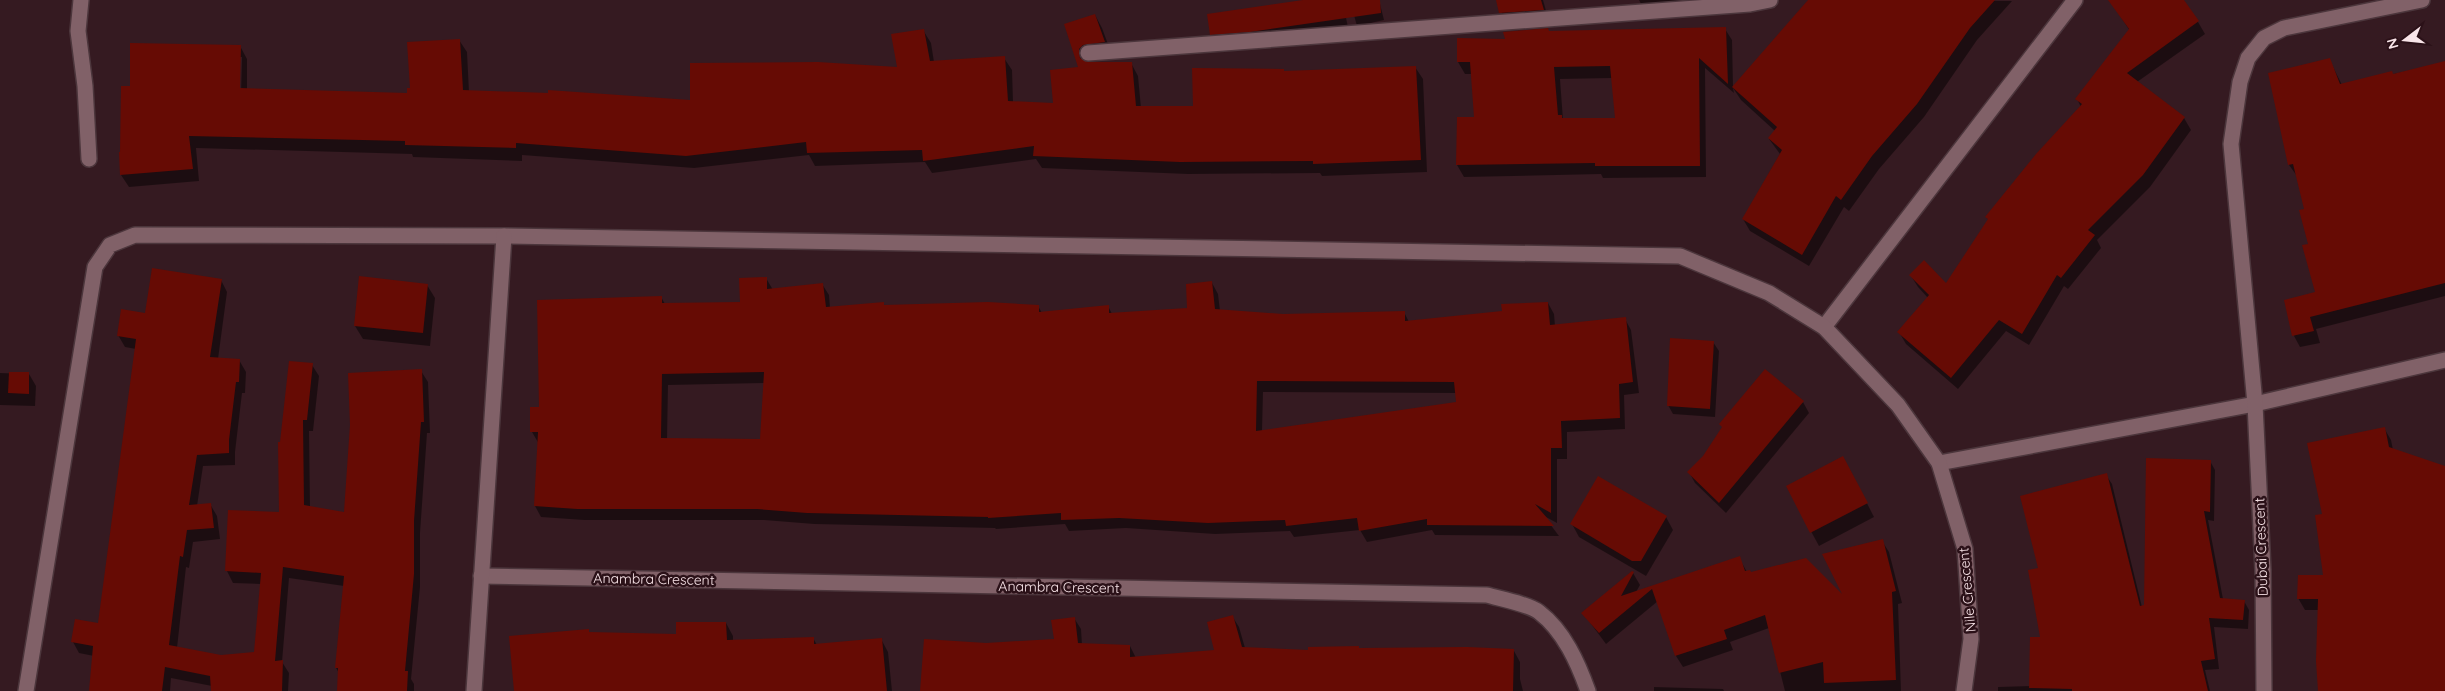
<svg xmlns="http://www.w3.org/2000/svg" width="2445" height="691" viewBox="0 0 2445 691" font-family="Quicksand,sans-serif">
<style>
.shadow{fill:#0007;fill-rule:evenodd}
.building{fill:#660b04;fill-rule:evenodd}
.lines{fill:none;stroke-linecap:round;stroke-linejoin:round}
.minor-casing{stroke:#4c363c;stroke-width:18}
.minor{stroke:#816168;stroke-width:15}
.labels{text-anchor:middle;stroke-width:5;stroke-linejoin:round;paint-order:stroke}
.street-label{font-size:14px;fill:#f9e5e9;stroke:#2b1118}
</style>
<rect width="100%" height="100%" fill="#351a21"/>
<g class="shadow">
<polygon points="1312,0 1342,0 1348,27 1216,43 1211,34"/>
<polygon points="1379,0 1384,20 1357,26 1350,1"/>
<polygon points="1497,0 1543,0 1548,18 1505,22"/>
<polygon points="1639,0 1714,0 1646,13"/>
<path d="M1810,0L2012,1L1977,40L1924,117L1879,169L1849,211L1844,207L1809,266L1750,231L1743,219L1780,154L1769,139L1775,131L1741,100L1733,88L1734,93L1705,68L1706,177L1603,178L1601,174L1464,177L1457,165L1458,119L1475,118L1472,74H1465L1458,62L1507,40L1549,32L1725,29L1732,40L1733,87ZM1612,78L1616,119L1563,120L1560,79Z"/>
<polygon points="2113,0 2182,0 2198,22 2205,34 2137,82 2184,118 2191,130 2150,187 2097,240 2101,248 2068,289 2064,286 2029,345 2006,331 1958,389 1906,344 1899,332 1928,298 1918,287 1911,276 1946,285 1989,220 1987,217 2081,107 2077,99 2130,31 2111,2"/>
<path d="M1095,15L1102,28L1112,55L1090,57L1086,63H1131L1138,76L1141,108L1194,107L1283,70L1285,72L1415,67L1423,79L1427,172L1322,176L1320,173L1188,174L1042,168L1036,159L932,173L925,162L815,166L809,155L694,168L522,155V161L413,157L412,154L196,148L199,181L129,187L121,175L131,88L240,46L247,59V89L408,94L459,40L467,52L469,92L692,102L899,69L923,30L931,43L934,62L1004,58L1012,70L1013,102L1054,104L1080,68L1065,25ZM239,57H242L241,94H238Z"/>
<polygon points="2329,59 2342,85 2445,63 2445,296 2316,329 2320,343 2300,347 2294,336 2316,293 2306,210 2297,176 2289,165"/>
<path d="M766,278L773,290L822,284L829,295L830,308L883,303L885,306H1038L1042,313L1108,306L1112,314L1189,309L1212,283L1218,294L1220,311L1283,315L1404,312L1409,322L1503,312L1548,303L1554,314L1555,326L1625,319L1631,330L1639,393L1624,395L1625,429L1567,432V459H1557V523L1544,516L1559,536L1435,535L1432,530L1367,542L1360,530L1294,537L1290,531L1215,534L1126,528L1069,531L1065,524L996,529L995,528L814,524L764,520H584L541,517L535,506L539,444L532,432L541,408L661,297L665,304L742,303ZM765,383L761,440H667L668,385ZM1263,392L1456,393L1457,403L1262,431Z"/>
<polygon points="221,280 227,292 218,359 239,360 246,372 245,393 242,393 235,452 235,465 203,466 197,506 210,504 217,516 220,539 193,542 189,568 186,567 177,648 221,656 256,653 261,584 233,583 227,571 280,513 281,443 312,365 319,376 313,431 309,431 310,508 345,513 421,371 428,382 430,433 427,433 420,533 420,587 411,679 414,684 414,691 338,691 339,673 336,668 344,586 289,578 282,662 289,673 288,691 212,691 212,686 171,678 170,691 90,691 94,656 79,653 73,642 99,625 136,349 125,347 118,335 146,315"/>
<polygon points="427,285 435,298 430,346 363,339 355,326"/>
<polygon points="1713,342 1719,351 1715,417 1673,414 1668,405"/>
<polygon points="0,373 29,374 36,386 35,406 0,405"/>
<polygon points="1803,402 1809,413 1726,513 1695,483 1689,472"/>
<polygon points="2384,428 2391,440 2393,450 2445,467 2445,691 2319,691 2319,610 2305,610 2298,598 2324,577 2324,515"/>
<polygon points="2210,461 2215,470 2214,521 2208,520 2223,599 2244,601 2249,610 2248,629 2214,627 2219,669 2205,670 2210,691 1998,691 1998,687 2031,686 2042,638 2039,569 2106,475 2112,484 2142,607 2145,607"/>
<polygon points="1850,470 1874,517 1819,546 1787,487"/>
<polygon points="1666,517 1673,530 1646,576 1579,537 1572,524"/>
<polygon points="1882,541 1889,552 1902,603 1898,604 1901,691 1785,691 1769,628 1730,642 1733,650 1683,667 1676,656 1658,601 1606,644 1583,613 1633,573 1640,585 1636,592 1739,558 1747,572 1846,599"/>
<polygon points="1232,616 1239,627 1245,648 1309,651 1359,649 1514,651 1520,662 1520,679 1523,691 921,691 986,644 1055,640 1074,618 1081,629 1082,645 1130,646 1136,658 1216,651"/>
<polygon points="726,623 733,636 733,641 813,638 817,645 881,639 888,652 892,691 515,691 590,633 677,635"/>
<polygon points="1654,687 1723,689 1724,691 1654,691"/>
</g>
<g class="building">
<polygon points="1303,0 1380,0 1381,13 1250,32 1210,35 1207,14"/>
<polygon points="1496,0 1541,0 1544,10 1499,13"/>
<polygon points="1808,0 1995,0 1970,28 1917,104 1872,156 1841,200 1836,196 1802,255 1742,219 1782,150 1768,138 1777,127 1732,87"/>
<polygon points="2108,0 2184,0 2199,21 2127,73 2185,117 2143,175 2088,230 2095,235 2061,278 2057,275 2022,334 1999,320 1951,378 1897,332 1929,295 1909,275 1924,260 1946,283 1988,219 1985,217 2036,154 2082,104 2075,99 2129,29"/>
<polygon points="1095,14 1105,42 1083,45 1079,49 1080,58 1088,62 1132,62 1136,106 1193,106 1192,68 1284,69 1284,71 1416,66 1421,160 1313,164 1313,161 1180,162 1033,156 1034,146 923,161 922,150 807,153 806,142 686,156 516,143 516,148 405,145 405,141 189,136 193,169 120,175 119,152 120,152 121,86 130,86 130,43 241,45 240,88 407,93 407,88 410,88 407,42 460,39 463,90 548,93 548,90 690,100 690,63 818,62 897,67 891,34 924,29 930,61 1005,56 1008,101 1053,103 1050,70 1078,67 1064,24"/>
<path d="M1726,27L1728,84L1699,58L1700,166H1595V163L1456,165L1457,117H1474L1470,62H1457V38L1505,39L1503,32L1548,28L1549,31ZM1610,66L1615,118H1562V115H1558L1554,67Z"/>
<polygon points="2330,58 2340,84 2392,71 2393,74 2445,61 2445,283 2310,317 2314,331 2292,336 2284,300 2315,292 2302,245 2308,244 2299,210 2304,209 2293,164 2288,165 2268,73"/>
<polygon points="152,268 222,279 210,357 240,359 239,382 236,382 229,440 229,453 197,455 189,505 211,503 214,528 187,530 183,557 180,556 169,645 221,655 254,652 261,573 225,571 228,510 279,512 278,442 280,442 289,361 313,363 307,420 303,420 304,505 344,512 350,425 348,373 422,369 424,422 421,422 414,521 414,574 405,671 408,671 407,691 337,691 338,668 335,668 344,576 283,567 275,661 283,660 282,691 211,691 210,676 165,667 162,691 89,691 93,646 71,642 75,619 98,623 136,339 117,336 121,309 145,313"/>
<polygon points="359,276 428,284 423,333 354,326"/>
<path d="M767,277V289L823,283L826,307L884,302V305L988,302L1039,305V312L1109,305V313L1187,308L1186,284L1212,281L1215,309L1283,314L1405,311V321L1502,311L1501,304L1548,302L1550,325L1626,317L1633,382L1619,384L1620,418L1561,421L1562,448H1551V513L1535,504L1554,526L1427,525V519L1359,531L1357,518L1286,526L1285,520L1208,523L1119,518L1061,520V513L988,518V517L807,513L757,509H577L534,506L538,432H530V407H539L537,300L662,296V303L740,302L739,278ZM764,372L760,439L661,438L662,374ZM1257,381L1454,382L1456,402L1256,431Z"/>
<polygon points="1670,338 1714,341 1710,409 1667,406"/>
<polygon points="1765,369 1804,401 1719,503 1687,472 1703,456 1722,427 1719,424"/>
<polygon points="9,372 29,372 29,394 8,393"/>
<polygon points="2385,427 2389,447 2445,466 2445,691 2318,691 2316,661 2318,599 2297,599 2298,575 2323,575 2315,515 2322,514 2307,443"/>
<polygon points="1843,456 1868,503 1810,533 1786,486"/>
<polygon points="2146,458 2211,460 2210,512 2204,511 2220,598 2245,600 2243,620 2209,618 2215,659 2201,661 2208,691 2072,691 2072,689 2029,688 2030,637 2040,637 2028,570 2038,568 2020,496 2107,473 2140,606 2144,605"/>
<polygon points="1598,476 1667,516 1641,561 1632,561 1570,524"/>
<polygon points="1883,539 1896,591 1892,592 1896,680 1824,683 1823,662 1779,673 1765,615 1724,630 1727,639 1675,656 1652,589 1599,633 1581,613 1632,571 1634,572 1621,596 1740,556 1745,571 1750,570 1751,572 1806,558 1842,594 1822,554"/>
<polygon points="1233,615 1242,647 1308,650 1308,647 1359,646 1359,648 1467,647 1514,649 1513,691 920,691 924,639 986,643 1054,639 1051,620 1075,617 1078,643 1130,645 1130,657 1214,650 1207,622"/>
<polygon points="676,622 726,622 727,640 814,637 814,644 882,638 887,691 514,691 509,636 589,629 589,632 676,634"/>
</g>
<g class="lines">
<defs>
<g id="minor">
<polyline points="81,0 78,31 85,86 89,159"/>
<polyline points="1088,53 1750,4 1770,0"/>
<polyline points="1824,327 2075,0"/>
<polyline points="1939,463 2255,404 2445,360"/>
<path d="M481,576L1487,595C1501,599 1528,604 1539,612C1564,631 1578,663 1588,691"/>
<polyline points="26,691 95,267 110,245 135,235 504,236 1680,256 1769,293 1824,327 1898,405 1939,463 1965,549 1971,639 1964,691"/>
<polyline points="474,691 504,236"/>
<polyline points="2264,691 2263,570 2255,404 2231,144 2240,82 2248,58 2264,38 2284,28 2422,0"/>
</g>
</defs>
<use href="#minor" class="minor-casing"/>
<use href="#minor" class="minor"/>
</g>
<g class="labels">
<g class="street-label">
<text transform="translate(2261 547) rotate(-92)" y="5">Dubai Crescent</text>
<text transform="translate(654 579) rotate(1)" y="5">Anambra Crescent</text>
<text transform="translate(1059 587) rotate(1)" y="5">Anambra Crescent</text>
<text transform="translate(1967 590) rotate(-95)" y="5">Nile Crescent</text>
</g>
</g>
<g transform="translate(2405 40) rotate(254)" stroke="#2b1118" stroke-width="4" paint-order="stroke">
<path d="M0-4L9 19L0 12L-9 19Z" fill="#f9e5e9"/>
<text y="-8" font-size="14" font-weight="bold" text-anchor="middle" fill="#f9e5e9">N</text>
</g>
</svg>
